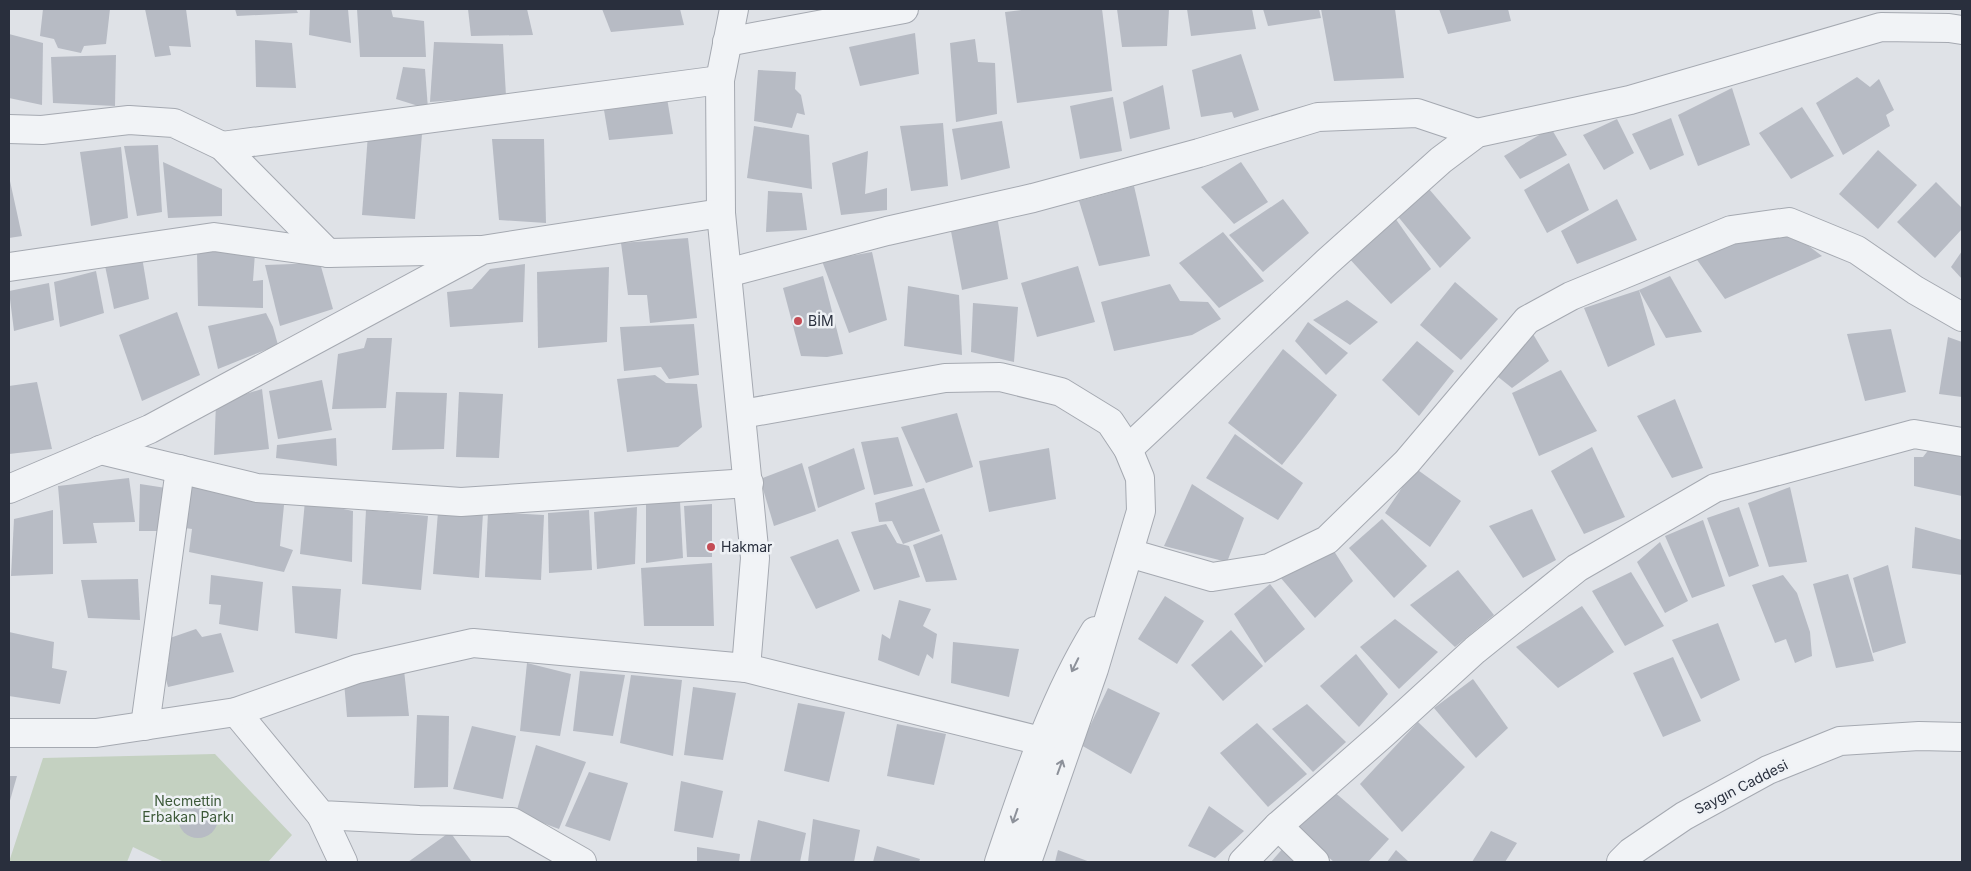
<svg xmlns="http://www.w3.org/2000/svg" width="1971" height="871" viewBox="0 0 1971 871" font-family="Inter,sans-serif">
<style>
.green{fill:#c4d1c1}
.building{fill:#b7bbc4}
.lines{fill:none;stroke-linecap:round;stroke-linejoin:round}
.minor-casing{stroke:#a5a9b1;stroke-width:30}
.minor{stroke:#f1f3f6;stroke-width:28}
.oneway{stroke:#8d919a}
.poi-dot{fill:#c44c55;stroke:#eef1f5;stroke-width:2}
.labels{text-anchor:middle;stroke-width:5;stroke-linejoin:round;paint-order:stroke}
.poi-label{font-size:14px;fill:#292f3d;stroke:#eef1f5;text-anchor:start}
.street-label{font-size:14px;fill:#292f3d;stroke:#eef1f5}
.park-label{font-size:14px;fill:#3b5837;stroke:#eef1f5}
</style>
<rect width="100%" height="100%" fill="#dfe2e7"/>
<polygon class="green" points="215,754 292,835 268,862 164,862 133,847 127,862 9,862 43,758"/>
<g class="building">
<polygon points="43,9 110,9 106,44 84,46 81,53 58,48 54,39 40,36"/>
<polygon points="145,9 186,9 191,47 169,46 171,55 155,57"/>
<polygon points="235,9 296,9 298,13 237,16"/>
<polygon points="310,9 348,9 351,43 309,35"/>
<polygon points="357,9 391,9 393,17 424,21 426,57 360,57"/>
<polygon points="468,9 527,9 533,35 471,36"/>
<polygon points="602,9 680,9 684,25 611,32"/>
<polygon points="1029,9 1102,9 1112,91 1017,103 1005,12"/>
<polygon points="1117,9 1169,9 1167,46 1122,47"/>
<polygon points="1187,9 1252,9 1256,29 1191,36"/>
<polygon points="1263,9 1319,9 1321,18 1268,26"/>
<polygon points="1321,9 1395,9 1404,78 1334,81"/>
<polygon points="1439,9 1508,9 1511,21 1448,34"/>
<polygon points="915,33 919,74 860,86 849,47"/>
<polygon points="9,34 43,43 42,105 9,98"/>
<polygon points="975,39 978,62 995,63 997,114 956,122 950,43"/>
<polygon points="255,40 292,43 296,88 256,87"/>
<polygon points="434,42 503,44 506,96 430,102"/>
<polygon points="1241,54 1259,110 1234,118 1232,112 1201,117 1192,70"/>
<polygon points="116,55 115,106 53,103 51,57"/>
<polygon points="403,67 425,69 428,109 396,99"/>
<polygon points="758,70 796,72 795,89 801,95 805,115 797,113 792,128 754,121"/>
<polygon points="1857,77 1870,87 1879,79 1894,110 1886,115 1890,126 1843,155 1816,103"/>
<polygon points="1163,85 1170,129 1130,139 1123,102"/>
<polygon points="1732,88 1750,145 1698,166 1678,115"/>
<polygon points="666,92 673,134 609,140 603,104"/>
<polygon points="1113,97 1122,151 1080,159 1070,106"/>
<polygon points="1802,107 1834,156 1791,179 1759,133"/>
<polygon points="1671,118 1684,155 1650,170 1632,134"/>
<polygon points="1617,119 1634,153 1604,170 1583,135"/>
<polygon points="1002,121 1010,168 961,180 952,129"/>
<polygon points="943,123 948,186 911,191 900,126"/>
<polygon points="754,126 809,135 812,189 747,178"/>
<polygon points="1551,128 1567,155 1520,179 1504,156"/>
<polygon points="368,134 422,134 415,219 362,215"/>
<polygon points="492,139 544,139 546,223 499,220"/>
<polygon points="158,145 162,212 137,216 124,146"/>
<polygon points="121,147 128,218 91,226 80,152"/>
<polygon points="1878,150 1917,185 1878,229 1839,194"/>
<polygon points="868,151 865,194 887,188 887,210 841,215 832,163"/>
<polygon points="163,162 222,189 222,216 168,218"/>
<polygon points="1241,162 1268,202 1234,224 1201,187"/>
<polygon points="1569,163 1589,210 1547,233 1524,190"/>
<polygon points="9,181 10,181 22,236 9,238"/>
<polygon points="1936,182 1962,208 1962,229 1935,258 1897,222"/>
<polygon points="1134,186 1150,256 1099,266 1079,201"/>
<polygon points="1429,189 1471,238 1440,268 1396,214"/>
<polygon points="768,191 802,193 807,230 766,232"/>
<polygon points="1283,199 1309,233 1263,272 1229,235"/>
<polygon points="1617,199 1637,240 1577,264 1561,231"/>
<polygon points="997,216 1008,279 962,290 950,226"/>
<polygon points="1395,218 1431,269 1391,304 1347,256"/>
<polygon points="1223,232 1264,281 1219,308 1179,263"/>
<polygon points="1793,234 1822,256 1725,299 1695,257 1751,237"/>
<polygon points="688,238 697,318 650,323 647,295 628,295 621,243"/>
<polygon points="197,251 255,253 253,281 263,280 263,308 198,306"/>
<polygon points="1962,251 1962,279 1951,267"/>
<polygon points="872,252 887,320 849,333 822,261"/>
<polygon points="142,257 149,299 114,309 104,261"/>
<polygon points="320,263 333,309 280,326 265,265"/>
<polygon points="525,264 523,322 450,327 447,292 472,289 490,269"/>
<polygon points="1078,266 1095,322 1037,337 1021,283"/>
<polygon points="609,267 607,342 538,348 537,272"/>
<polygon points="96,271 104,313 60,327 54,282"/>
<polygon points="823,276 843,354 827,357 801,356 783,288"/>
<polygon points="1670,276 1702,332 1666,338 1639,290"/>
<polygon points="1455,282 1498,319 1461,360 1420,325"/>
<polygon points="49,283 54,320 14,331 9,291"/>
<polygon points="1170,284 1180,301 1208,302 1221,319 1192,335 1114,351 1101,302"/>
<polygon points="908,286 959,295 962,355 904,346"/>
<polygon points="1639,290 1655,345 1608,367 1584,308"/>
<polygon points="1347,300 1378,322 1350,345 1313,320"/>
<polygon points="973,303 1018,307 1014,362 971,352"/>
<polygon points="177,312 200,375 142,401 119,335"/>
<polygon points="266,313 273,327 278,345 218,369 208,326"/>
<polygon points="1308,322 1348,353 1326,375 1295,341"/>
<polygon points="694,324 699,375 669,379 661,367 624,371 620,327"/>
<polygon points="1891,329 1906,392 1865,401 1847,334"/>
<polygon points="1533,334 1549,361 1512,388 1487,368"/>
<polygon points="1948,337 1962,342 1962,397 1939,394"/>
<polygon points="367,338 392,338 386,408 332,409 338,354 364,348"/>
<polygon points="1417,341 1454,371 1419,416 1382,380"/>
<polygon points="1283,349 1337,395 1282,465 1228,423"/>
<polygon points="1561,370 1597,431 1539,456 1512,393"/>
<polygon points="655,375 666,383 697,384 702,427 678,447 627,452 617,379"/>
<polygon points="322,380 332,430 278,439 269,391"/>
<polygon points="37,382 52,449 9,454 9,386"/>
<polygon points="262,389 269,449 214,455 216,403"/>
<polygon points="396,392 447,393 444,449 392,450"/>
<polygon points="459,392 503,394 499,458 456,457"/>
<polygon points="1675,399 1703,468 1672,478 1637,416"/>
<polygon points="957,413 973,467 926,483 901,427"/>
<polygon points="1235,434 1303,483 1278,520 1206,478"/>
<polygon points="898,437 913,486 874,495 861,442"/>
<polygon points="336,438 337,466 276,458 277,445"/>
<polygon points="1933,444 1962,452 1962,496 1914,486 1914,457 1923,457"/>
<polygon points="1592,447 1625,517 1584,534 1551,471"/>
<polygon points="854,448 865,489 818,508 808,467"/>
<polygon points="1049,448 1056,499 989,512 979,461"/>
<polygon points="802,463 816,511 774,526 760,479"/>
<polygon points="1415,468 1461,501 1430,547 1385,513"/>
<polygon points="129,478 135,522 93,523 97,543 63,544 58,486"/>
<polygon points="140,484 166,488 165,531 139,531"/>
<polygon points="1192,484 1244,518 1227,562 1164,546"/>
<polygon points="190,485 284,505 280,546 293,550 284,572 189,552 192,529 185,528"/>
<polygon points="1790,487 1807,562 1769,567 1748,503"/>
<polygon points="924,488 940,531 903,544 892,521 879,522 875,503"/>
<polygon points="305,501 353,511 352,562 300,554"/>
<polygon points="680,501 683,558 646,563 646,502"/>
<polygon points="712,504 712,557 687,557 684,506"/>
<polygon points="637,507 635,564 597,569 594,512"/>
<polygon points="1739,507 1759,566 1729,577 1707,518"/>
<polygon points="1532,509 1556,560 1523,578 1489,526"/>
<polygon points="53,510 53,574 11,576 14,519"/>
<polygon points="366,510 428,516 421,590 362,584"/>
<polygon points="589,510 592,570 549,573 548,513"/>
<polygon points="438,512 483,513 479,578 433,574"/>
<polygon points="488,512 544,515 541,580 485,577"/>
<polygon points="1382,519 1427,566 1394,598 1349,548"/>
<polygon points="1703,520 1725,586 1692,598 1665,536"/>
<polygon points="886,524 897,543 909,546 920,577 874,590 851,532"/>
<polygon points="1915,527 1962,540 1962,575 1912,568"/>
<polygon points="942,534 957,580 926,582 913,545"/>
<polygon points="838,539 860,591 816,609 790,557"/>
<polygon points="1327,540 1353,581 1315,618 1280,577"/>
<polygon points="1660,542 1688,601 1665,613 1637,562"/>
<polygon points="712,563 714,626 644,626 641,568"/>
<polygon points="1888,565 1906,643 1873,653 1853,578"/>
<polygon points="1458,570 1494,615 1455,647 1410,605"/>
<polygon points="1631,572 1664,626 1625,646 1592,591"/>
<polygon points="1848,574 1874,661 1836,668 1813,584"/>
<polygon points="211,575 263,582 258,631 219,624 221,605 209,604"/>
<polygon points="1783,575 1797,593 1810,632 1812,656 1795,663 1786,639 1775,643 1752,585"/>
<polygon points="138,579 140,620 88,618 81,580"/>
<polygon points="1270,584 1305,629 1265,663 1234,614"/>
<polygon points="292,586 341,589 337,639 295,633"/>
<polygon points="1165,596 1204,621 1177,664 1138,639"/>
<polygon points="899,600 931,609 923,626 937,634 933,659 927,654 919,676 878,660 882,634 890,639"/>
<polygon points="1582,606 1614,652 1558,688 1516,647"/>
<polygon points="1395,619 1438,652 1399,689 1360,647"/>
<polygon points="1718,623 1740,680 1701,699 1672,640"/>
<polygon points="196,629 202,637 221,633 234,672 168,687 162,665 169,663 164,640"/>
<polygon points="1231,630 1263,666 1223,701 1191,665"/>
<polygon points="9,632 54,642 52,668 67,671 60,704 9,696"/>
<polygon points="953,642 1019,649 1009,697 951,683"/>
<polygon points="1356,654 1388,694 1359,727 1320,686"/>
<polygon points="1673,657 1701,721 1663,737 1633,673"/>
<polygon points="527,663 571,674 560,736 520,731"/>
<polygon points="404,670 409,716 347,717 344,682"/>
<polygon points="580,671 625,675 613,736 573,731"/>
<polygon points="631,675 682,680 673,756 620,743"/>
<polygon points="1473,679 1508,728 1476,758 1434,708"/>
<polygon points="693,687 736,693 723,760 684,755"/>
<polygon points="1108,688 1160,713 1131,774 1081,745"/>
<polygon points="798,703 845,712 829,782 784,771"/>
<polygon points="1307,704 1346,742 1313,772 1272,729"/>
<polygon points="417,715 449,716 448,787 414,788"/>
<polygon points="1418,722 1465,767 1402,832 1360,784"/>
<polygon points="1257,723 1307,774 1268,807 1220,753"/>
<polygon points="897,724 946,734 934,785 887,776"/>
<polygon points="472,726 516,736 503,799 453,789"/>
<polygon points="536,745 586,762 559,829 516,813"/>
<polygon points="589,772 628,783 610,841 565,826"/>
<polygon points="9,776 17,776 9,804"/>
<polygon points="681,781 723,791 713,838 674,831"/>
<polygon points="1332,790 1389,839 1368,862 1334,862 1294,828"/>
<circle cx="198" cy="818" r="20"/>
<polygon points="1209,806 1244,831 1215,858 1188,846"/>
<polygon points="813,819 860,830 854,862 808,862"/>
<polygon points="758,820 806,833 800,862 750,862"/>
<polygon points="1491,831 1517,843 1505,862 1472,862"/>
<polygon points="450,832 472,862 408,862"/>
<polygon points="877,846 920,859 919,862 873,862"/>
<polygon points="697,847 740,854 739,862 697,862"/>
<polygon points="1284,847 1299,862 1271,862"/>
<polygon points="1058,850 1090,862 1055,862"/>
<polygon points="1396,850 1409,862 1387,862"/>
</g>
<g class="lines">
<defs>
<g id="minor">
<polyline points="734,9 720,80 721,213 755,558 746,668"/>
<polyline points="727,42 904,9"/>
<polyline points="9,129 42,130 129,120 174,123 222,146 328,253"/>
<polyline points="222,146 720,80"/>
<polyline points="9,267 214,237 328,253 478,250"/>
<polyline points="727,273 887,231 1033,198 1199,153 1318,117 1417,113 1477,133"/>
<polyline points="742,414 945,378 1000,377 1061,392 1110,422 1128,449 1140,478 1141,511 1094,669 1027,862"/>
<polyline points="1128,449 1327,262 1441,160 1477,133 1630,100 1881,27 1949,28 1962,30"/>
<polyline points="100,450 257,488 461,502 749,483"/>
<polyline points="9,489 150,429 482,250 721,213"/>
<polyline points="1129,553 1212,577 1269,568 1327,540 1407,462 1527,320 1571,296 1731,230 1789,222 1857,250 1915,290 1962,317"/>
<polyline points="236,712 321,815 419,820 512,822 582,862"/>
<polyline points="145,726 180,469"/>
<polyline points="9,733 96,733 236,712 357,669 473,643 746,668 1041,741"/>
<polyline points="321,815 343,862"/>
<polyline points="1278,826 1315,862"/>
<path d="M999,862C1026,783 1051,703 1095,631"/>
<polyline points="1243,862 1278,826 1383,734 1475,650 1577,568 1715,488 1914,434 1962,442"/>
<polyline points="1621,862 1631,852 1684,816 1768,770 1840,741 1919,736 1962,737"/>
</g>
</defs>
<use href="#minor" class="minor-casing"/>
<use href="#minor" class="minor"/>
</g>
<defs><path id="oneway-shaft" d="M-6 0H5M1.5-3L5.5 0L1.5 3" fill="none" stroke-width="1.6" stroke-linecap="round" stroke-linejoin="round" transform="scale(1.25)"/></defs>
<g class="oneway">
<use href="#oneway-shaft" transform="translate(1075 665) rotate(116)"/>
<use href="#oneway-shaft" transform="translate(1060 767) rotate(-70)"/>
<use href="#oneway-shaft" transform="translate(1015 816) rotate(109)"/>
</g>
<g class="poi-dot">
<circle cx="798" cy="321" r="5"/>
<circle cx="711" cy="547" r="5"/>
</g>
<g class="labels">
<g class="poi-label">
<text x="808" y="326">BİM</text>
<text x="721" y="552">Hakmar</text>
</g>
<g class="street-label">
<text transform="translate(1741 787) rotate(-27)" y="5">Saygın Caddesi</text>
</g>
<g class="park-label">
<text x="188" y="806">Necmettin<tspan x="188" dy="16">Erbakan Parkı</tspan></text>
</g>
</g>
<rect width="1971" height="871" fill="none" stroke="#292f3d" stroke-width="20"/>
</svg>
